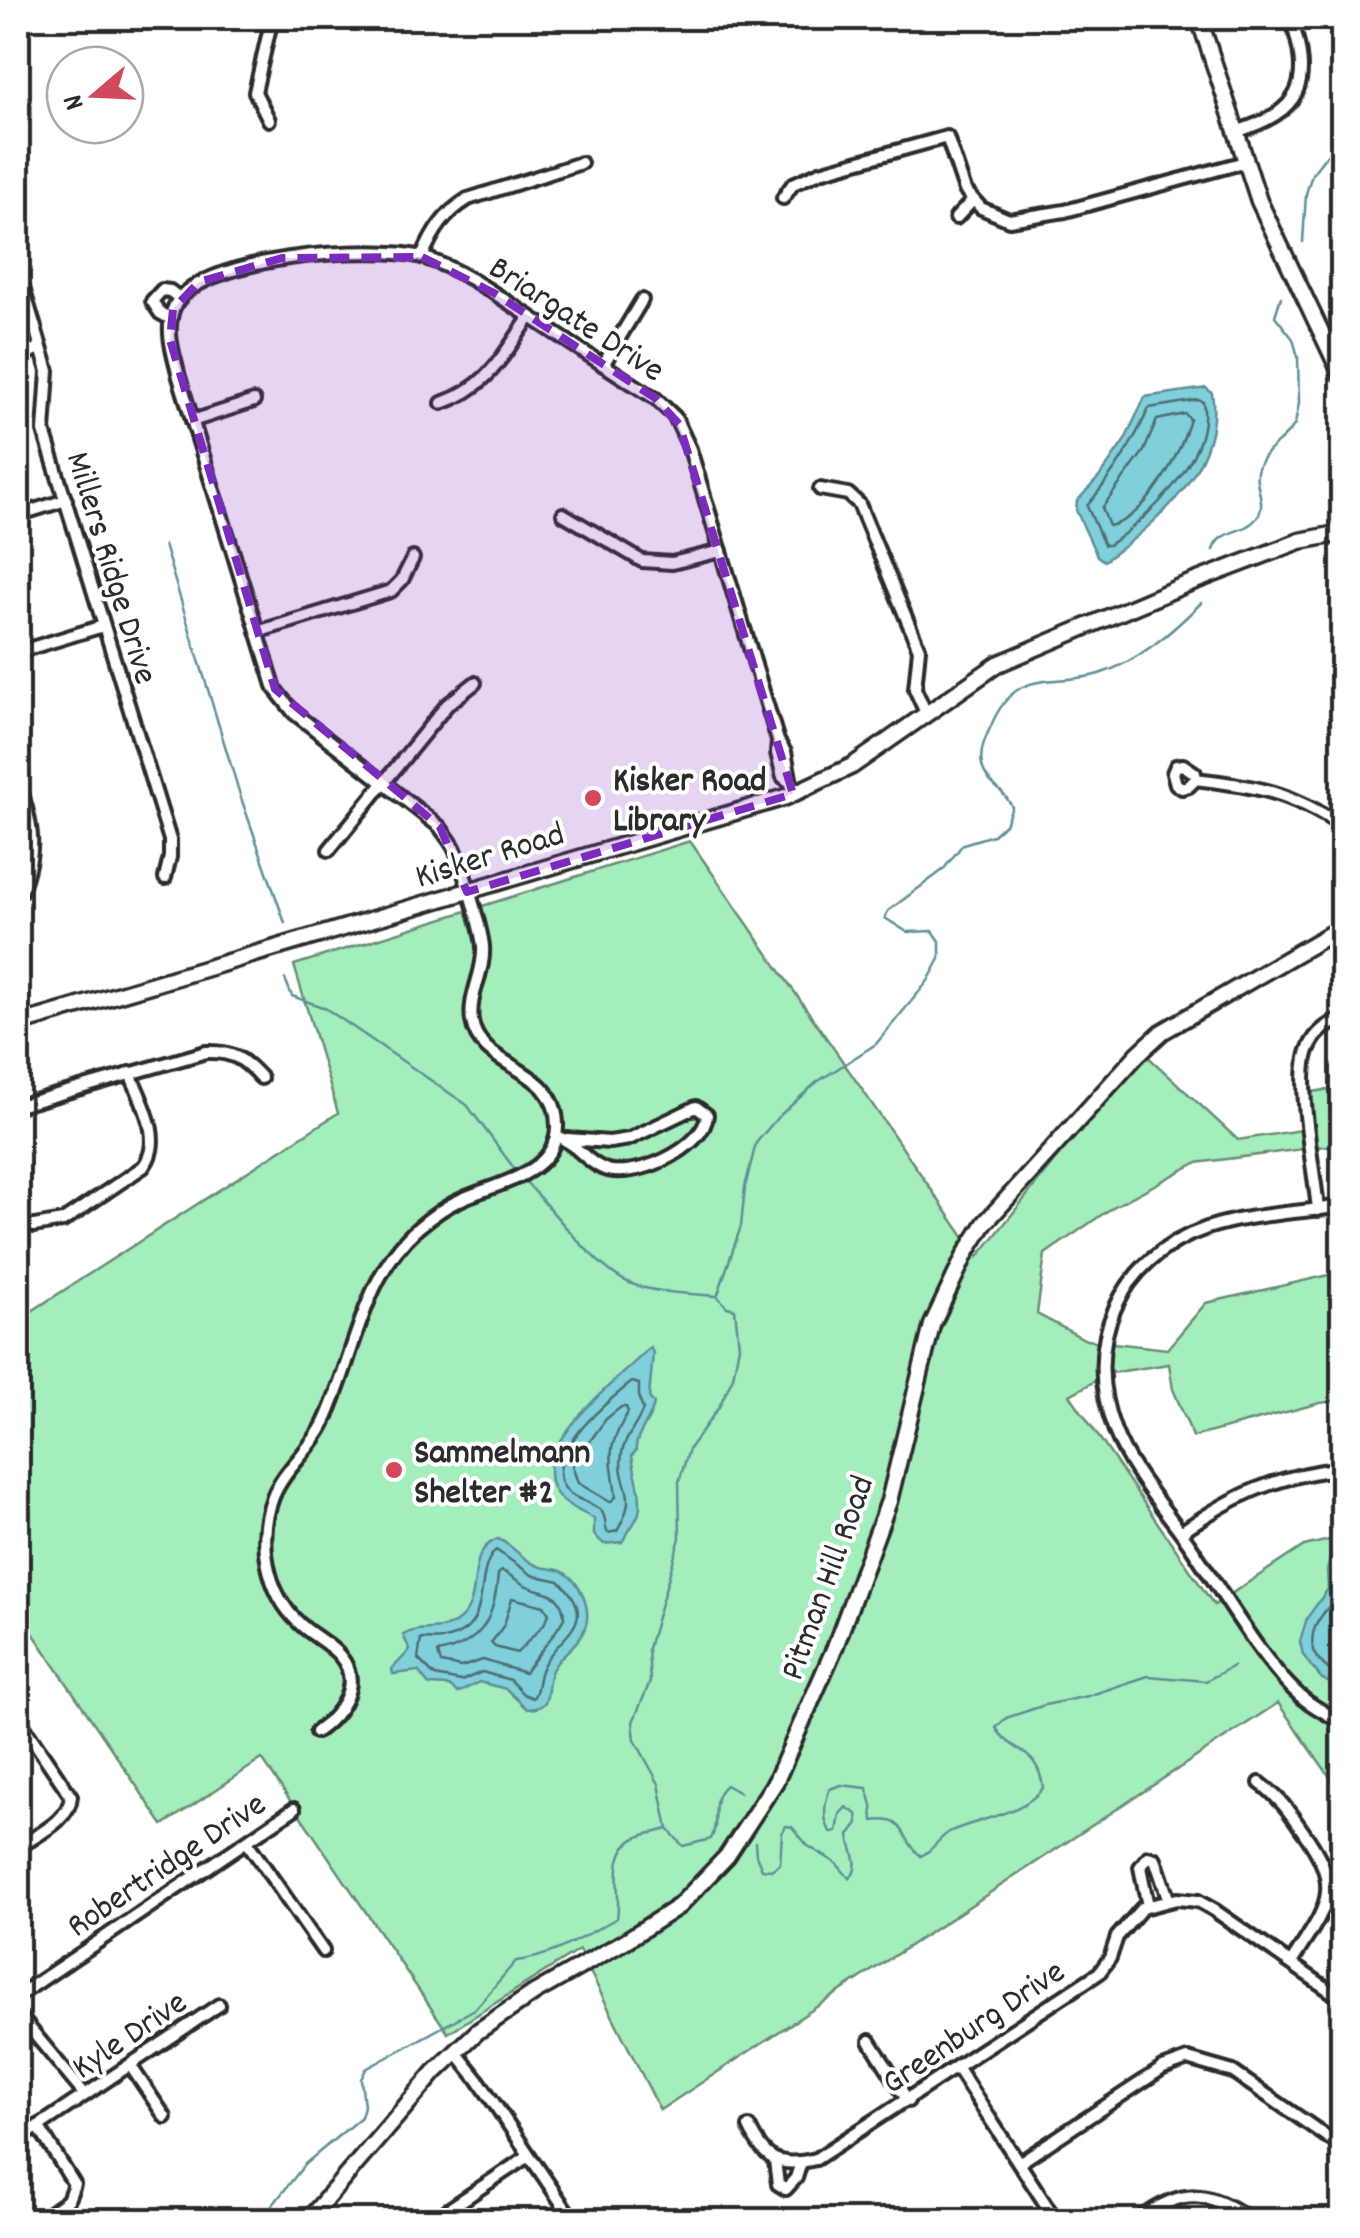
<svg xmlns="http://www.w3.org/2000/svg" width="1360" height="2238" viewBox="0 0 1360 2238" font-family="Dekko,sans-serif">
<style>
.green{fill:#a4eebc;stroke:#688c74;stroke-width:2.5}
.water{fill:#80d0db;stroke:#5e8e95;stroke-width:2.5}
.lines{fill:none;stroke-linecap:round;stroke-linejoin:round}
.shore{stroke:#4d6d71;stroke-width:2.5}
.stream{stroke:#5e8e95;stroke-width:2.5}
.minor-casing{stroke:#2b2b2b;stroke-width:18}
.secondary-casing{stroke:#2b2b2b;stroke-width:21}
.minor{stroke:#fff;stroke-width:10}
.secondary{stroke:#fff;stroke-width:14}
.marked{fill:#7b2cbf;fill-opacity:0.2;stroke:#7b2cbf;stroke-width:8;stroke-dasharray:20 12;stroke-linejoin:round}
.poi-dot{fill:#d1495b;stroke:#fff;stroke-width:4}
.labels{text-anchor:middle;stroke-width:8;stroke-linejoin:round;paint-order:stroke}
.street-label{font-size:35px;fill:#2b2b2b;stroke:#fff}
.poi-label{font-size:35px;font-weight:bold;fill:#2b2b2b;stroke:#fff;text-anchor:start}
</style>
<rect width="100%" height="100%" fill="#fff"/>
<filter id="ink" filterUnits="userSpaceOnUse"><feTurbulence type="fractalNoise" baseFrequency=".01" numOctaves="2"/><feDisplacementMap in="SourceGraphic" scale="20" xChannelSelector="R" yChannelSelector="G"/><feConvolveMatrix kernelMatrix="1 2 1 2 8 2 1 2 1" color-interpolation-filters="sRGB"/></filter>
<g filter="url(#ink)">
<polygon class="green" points="690,841 978,1257 1142,1051 1238,1140 1301,1130 1312,1092 1342,1087 1342,1144 1196,1163 1113,1207 1045,1254 1037,1314 1086,1340 1167,1349 1206,1303 1342,1272 1342,1400 1320,1403 1193,1437 1173,1389 1169,1364 1110,1373 1070,1395 1214,1605 1304,1546 1342,1537 1342,1794 1278,1703 660,2110 579,1950 448,2033 262,1759 163,1825 18,1611 18,1320 338,1113 294,965"/>
<g class="water">
<path d="M1206,388L1212,393C1224,466 1157,524 1104,561L1097,556L1076,510L1077,501L1100,476L1125,440L1145,397Z"/>
<path d="M650,1347L653,1353L649,1397L654,1404C651,1421 634,1436 636,1451L632,1455C634,1473 643,1494 639,1513C636,1522 627,1533 622,1542L604,1544L594,1535V1519C584,1513 569,1507 561,1499C516,1453 622,1378 650,1347Z"/>
<path d="M498,1539C513,1545 521,1559 536,1565C545,1570 557,1567 565,1573C581,1583 592,1610 585,1628C578,1646 560,1654 552,1670C543,1690 556,1708 527,1709L506,1689L479,1682L458,1693L449,1686L429,1685L418,1671L393,1674L392,1669L410,1650L403,1635C426,1623 442,1636 461,1618C485,1595 463,1552 498,1539Z"/>
<polygon points="1342,1540 1342,1690 1321,1678 1303,1655 1300,1641 1307,1618 1328,1589 1327,1570 1335,1544"/>
</g>
<g class="lines">
<g class="shore">
<path d="M1198,400L1203,402C1214,457 1148,518 1109,545H1104L1087,506C1113,475 1132,446 1149,408Z"/>
<path d="M1185,414L1190,419C1181,454 1146,519 1109,526L1102,508L1144,451L1157,420Z"/>
<path d="M632,1382L639,1384V1399L643,1409C638,1425 625,1436 622,1453C616,1488 642,1489 617,1531L608,1533C604,1527 607,1519 602,1512C594,1502 577,1501 568,1492C536,1459 609,1400 632,1382Z"/>
<path d="M621,1407H626L628,1412C605,1452 611,1454 616,1497L610,1502L578,1483L572,1466L606,1419Z"/>
<path d="M496,1550L532,1575L559,1581C605,1624 554,1637 542,1668C537,1679 539,1690 533,1698L523,1694L510,1680L482,1672L461,1681L435,1676L418,1659L421,1639C428,1639 437,1640 444,1639C497,1629 471,1573 496,1550Z"/>
<path d="M1342,1553C1337,1567 1341,1580 1337,1593C1335,1601 1328,1607 1323,1614C1302,1641 1314,1663 1342,1678"/>
<path d="M502,1571C509,1574 516,1580 523,1584C543,1595 563,1588 564,1618C554,1637 537,1654 525,1673L483,1660L461,1667L441,1663L438,1653C483,1644 495,1616 498,1574Z"/>
<polygon points="512,1598 544,1606 549,1614 544,1624 517,1653 495,1647 491,1643 504,1625"/>
</g>
<g class="stream">
<polyline points="1303,242 1306,194 1312,174 1342,135"/>
<polyline points="164,545 240,795 285,923"/>
<path d="M1213,550C1220,528 1243,535 1256,519C1270,501 1250,484 1259,465C1267,447 1285,440 1295,424L1299,403L1298,357L1293,339L1275,316L1281,297"/>
<polyline points="285,979 292,996 325,1008 467,1105 516,1171"/>
<path d="M525,1181C552,1209 597,1271 632,1284C658,1294 689,1293 717,1296L727,1307L735,1309L739,1346L733,1377L719,1407L689,1449L679,1482L680,1538L648,1648L650,1682L633,1722L635,1740L659,1784L668,1829L683,1846L711,1839C721,1821 708,1800 726,1785L740,1793"/>
<path d="M718,1294L741,1226L745,1187L756,1143L777,1118L817,1082L876,1044L928,981L940,959V941L933,931L907,932L885,918L888,911L943,870L963,844L993,835L1005,824L1012,807C1003,787 986,785 982,765C979,752 985,739 990,728C1016,665 1049,688 1099,674C1138,662 1173,631 1201,603"/>
<path d="M755,1842L756,1855L762,1869L771,1870L780,1864L782,1833L786,1826L792,1827L808,1846L836,1863L849,1878C863,1866 850,1850 849,1835L858,1823L857,1814L846,1807L840,1814L837,1832L832,1833C822,1822 824,1803 830,1789L841,1785L867,1788L872,1805L873,1821C909,1816 900,1840 921,1856C934,1850 939,1837 951,1831C981,1818 1023,1814 1043,1788C1038,1747 1012,1754 996,1728L1006,1718L1045,1705L1088,1696L1148,1676L1206,1681L1233,1666"/>
<path d="M261,2220L305,2164L361,2117L364,2106L361,2079L366,2069L475,2009L516,1961C554,1957 585,1935 617,1918C622,1892 607,1852 636,1838C645,1833 657,1833 667,1829"/>
</g>
<defs>
<g id="minor">
<polyline points="269,120 255,92 272,18"/>
<path d="M1235,132C1303,111 1312,84 1291,18"/>
<polyline points="783,198 793,184 820,172 947,137 965,190 981,208 1009,220 1065,211 1245,162"/>
<polyline points="956,218 973,200"/>
<path d="M422,257C433,231 444,214 468,199L581,163"/>
<polyline points="18,271 48,371 44,431 170,840 170,857 165,878"/>
<polyline points="171,319 160,313 152,301 162,290 170,291 179,298"/>
<polyline points="18,357 40,348"/>
<polyline points="603,365 642,300"/>
<path d="M442,403C490,386 502,356 530,317"/>
<polyline points="192,421 254,401"/>
<polyline points="820,489 848,494 859,504 919,649 915,689 926,713"/>
<polyline points="563,514 642,561 672,563 721,551"/>
<polyline points="18,515 66,500"/>
<polyline points="257,632 391,591 402,580 413,558"/>
<polyline points="18,652 103,626"/>
<polyline points="778,742 777,753 783,777 790,782"/>
<path d="M18,779C31,826 39,845 20,893"/>
<path d="M1196,779L1195,773L1183,765L1176,766L1173,773L1176,784L1182,788L1189,786L1196,779C1258,787 1289,791 1342,826"/>
<polyline points="329,850 447,705 475,683"/>
<path d="M18,1106L206,1052C232,1051 243,1058 261,1078"/>
<path d="M556,1136C575,1142 584,1160 602,1168C631,1182 705,1149 707,1115L696,1107L629,1139L610,1142L567,1139"/>
<path d="M1342,1206C1298,1213 1249,1214 1207,1228C1118,1258 1081,1345 1115,1431C1131,1472 1165,1509 1190,1545C1219,1587 1266,1669 1304,1699C1315,1708 1330,1715 1342,1723"/>
<path d="M1318,1210C1315,1172 1295,1079 1309,1048C1316,1032 1327,1025 1342,1018"/>
<path d="M34,1226L63,1221L143,1167C165,1140 141,1101 130,1073"/>
<path d="M1181,1532C1238,1493 1274,1477 1342,1468"/>
<path d="M18,1718L71,1796C69,1822 37,1834 18,1848"/>
<path d="M316,1732C339,1716 364,1684 340,1656C329,1643 311,1635 299,1623C266,1592 257,1539 273,1497C284,1469 311,1450 324,1423C355,1357 361,1278 418,1228C432,1216 446,1206 462,1199C497,1183 556,1175 557,1127C558,1064 480,1071 472,1021C468,995 485,972 483,947C482,931 463,868 456,852C453,843 445,835 440,827L294,713L275,689L179,377C174,355 165,332 173,310C190,256 380,243 425,258C464,271 498,296 532,318C573,345 614,372 655,398L675,417L690,449L778,741L785,752L793,794"/>
<path d="M1260,1783C1278,1796 1289,1811 1302,1830C1346,1890 1326,1907 1291,1963"/>
<polyline points="247,1842 323,1951"/>
<polyline points="1148,1906 1140,1867 1148,1857 1155,1859 1168,1898"/>
<polyline points="18,1996 294,1809"/>
<polyline points="18,2014 85,2095"/>
<polyline points="870,2041 908,2101"/>
<polyline points="456,2052 479,2081 573,2220"/>
<polyline points="130,2065 165,2117"/>
<polyline points="957,2068 1052,2214 1060,2220"/>
<polyline points="38,2126 74,2184 68,2200 40,2220"/>
<path d="M749,2127C765,2161 779,2168 816,2159L1099,1973L1110,1958L1117,1937L1142,1908L1177,1899L1198,1901L1214,1910L1342,1999"/>
<polyline points="18,2140 219,2005"/>
<polyline points="775,2161 778,2184 786,2189 796,2178 801,2162"/>
<polyline points="1019,2163 1163,2068 1188,2059 1233,2072 1342,2147"/>
<polyline points="433,2220 528,2156"/>
<path d="M1138,2220C1184,2188 1205,2189 1251,2220"/>
</g>
<g id="secondary">
<polyline points="1199,18 1259,201 1342,376"/>
<polyline points="18,1024 786,797 852,766 998,664 1182,586 1300,541 1342,533"/>
<polyline points="308,2220 435,2072 478,2031 534,1993 625,1941 679,1906 727,1856 776,1781 835,1647 889,1501 932,1325 966,1253 985,1223 1138,1054 1162,1032 1342,927"/>
</g>
</defs>
<use href="#minor" class="minor-casing"/>
<use href="#secondary" class="secondary-casing"/>
<use href="#minor" class="minor"/>
<use href="#secondary" class="secondary"/>
</g>
</g>
<path class="marked" d="M422,257L494,293L655,398L679,424L793,794L467,892L440,827L275,689L170,340L173,309L199,282L282,258Z"/>
<g class="poi-dot">
<circle cx="593" cy="798" r="10"/>
<circle cx="394" cy="1470" r="10"/>
</g>
<g class="labels">
<g class="street-label">
<text transform="translate(578 317) rotate(33)" y="12">Briargate Drive</text>
<text transform="translate(114 567) rotate(73)" y="12">Millers Ridge Drive</text>
<text transform="translate(489 853) rotate(-17)" y="12">Kisker Road</text>
<text transform="translate(825 1577) rotate(-70)" y="12">Pitman Hill Road</text>
<text transform="translate(165 1863) rotate(-34)" y="12">Robertridge Drive</text>
<text transform="translate(972 2025) rotate(-34)" y="12">Greenburg Drive</text>
<text transform="translate(128 2033) rotate(-34)" y="12">Kyle Drive</text>
</g>
<g class="poi-label">
<text x="613" y="790">Kisker Road<tspan x="613" dy="40">Library</tspan></text>
<text x="414" y="1462">Sammelmann<tspan x="414" dy="40">Shelter #2</tspan></text>
</g>
</g>
<rect width="1360" height="2238" fill="none" stroke="#fff" stroke-width="60"/>
<rect x="30" y="30" width="1300" height="2178" fill="none" stroke="#2b2b2b" stroke-width="4" filter="url(#ink)"/>
<g transform="translate(95 95) rotate(251)"><circle r="48" fill="#ffffff" stroke="#aaaaaa" stroke-width="2.5"/>
<path d="M0-8L18 38L0 25L-18 38Z" fill="#d1495b"/>
<text y="-15" font-size="28" font-weight="bold" text-anchor="middle" fill="#2b2b2b">N</text>
</g>
</svg>
